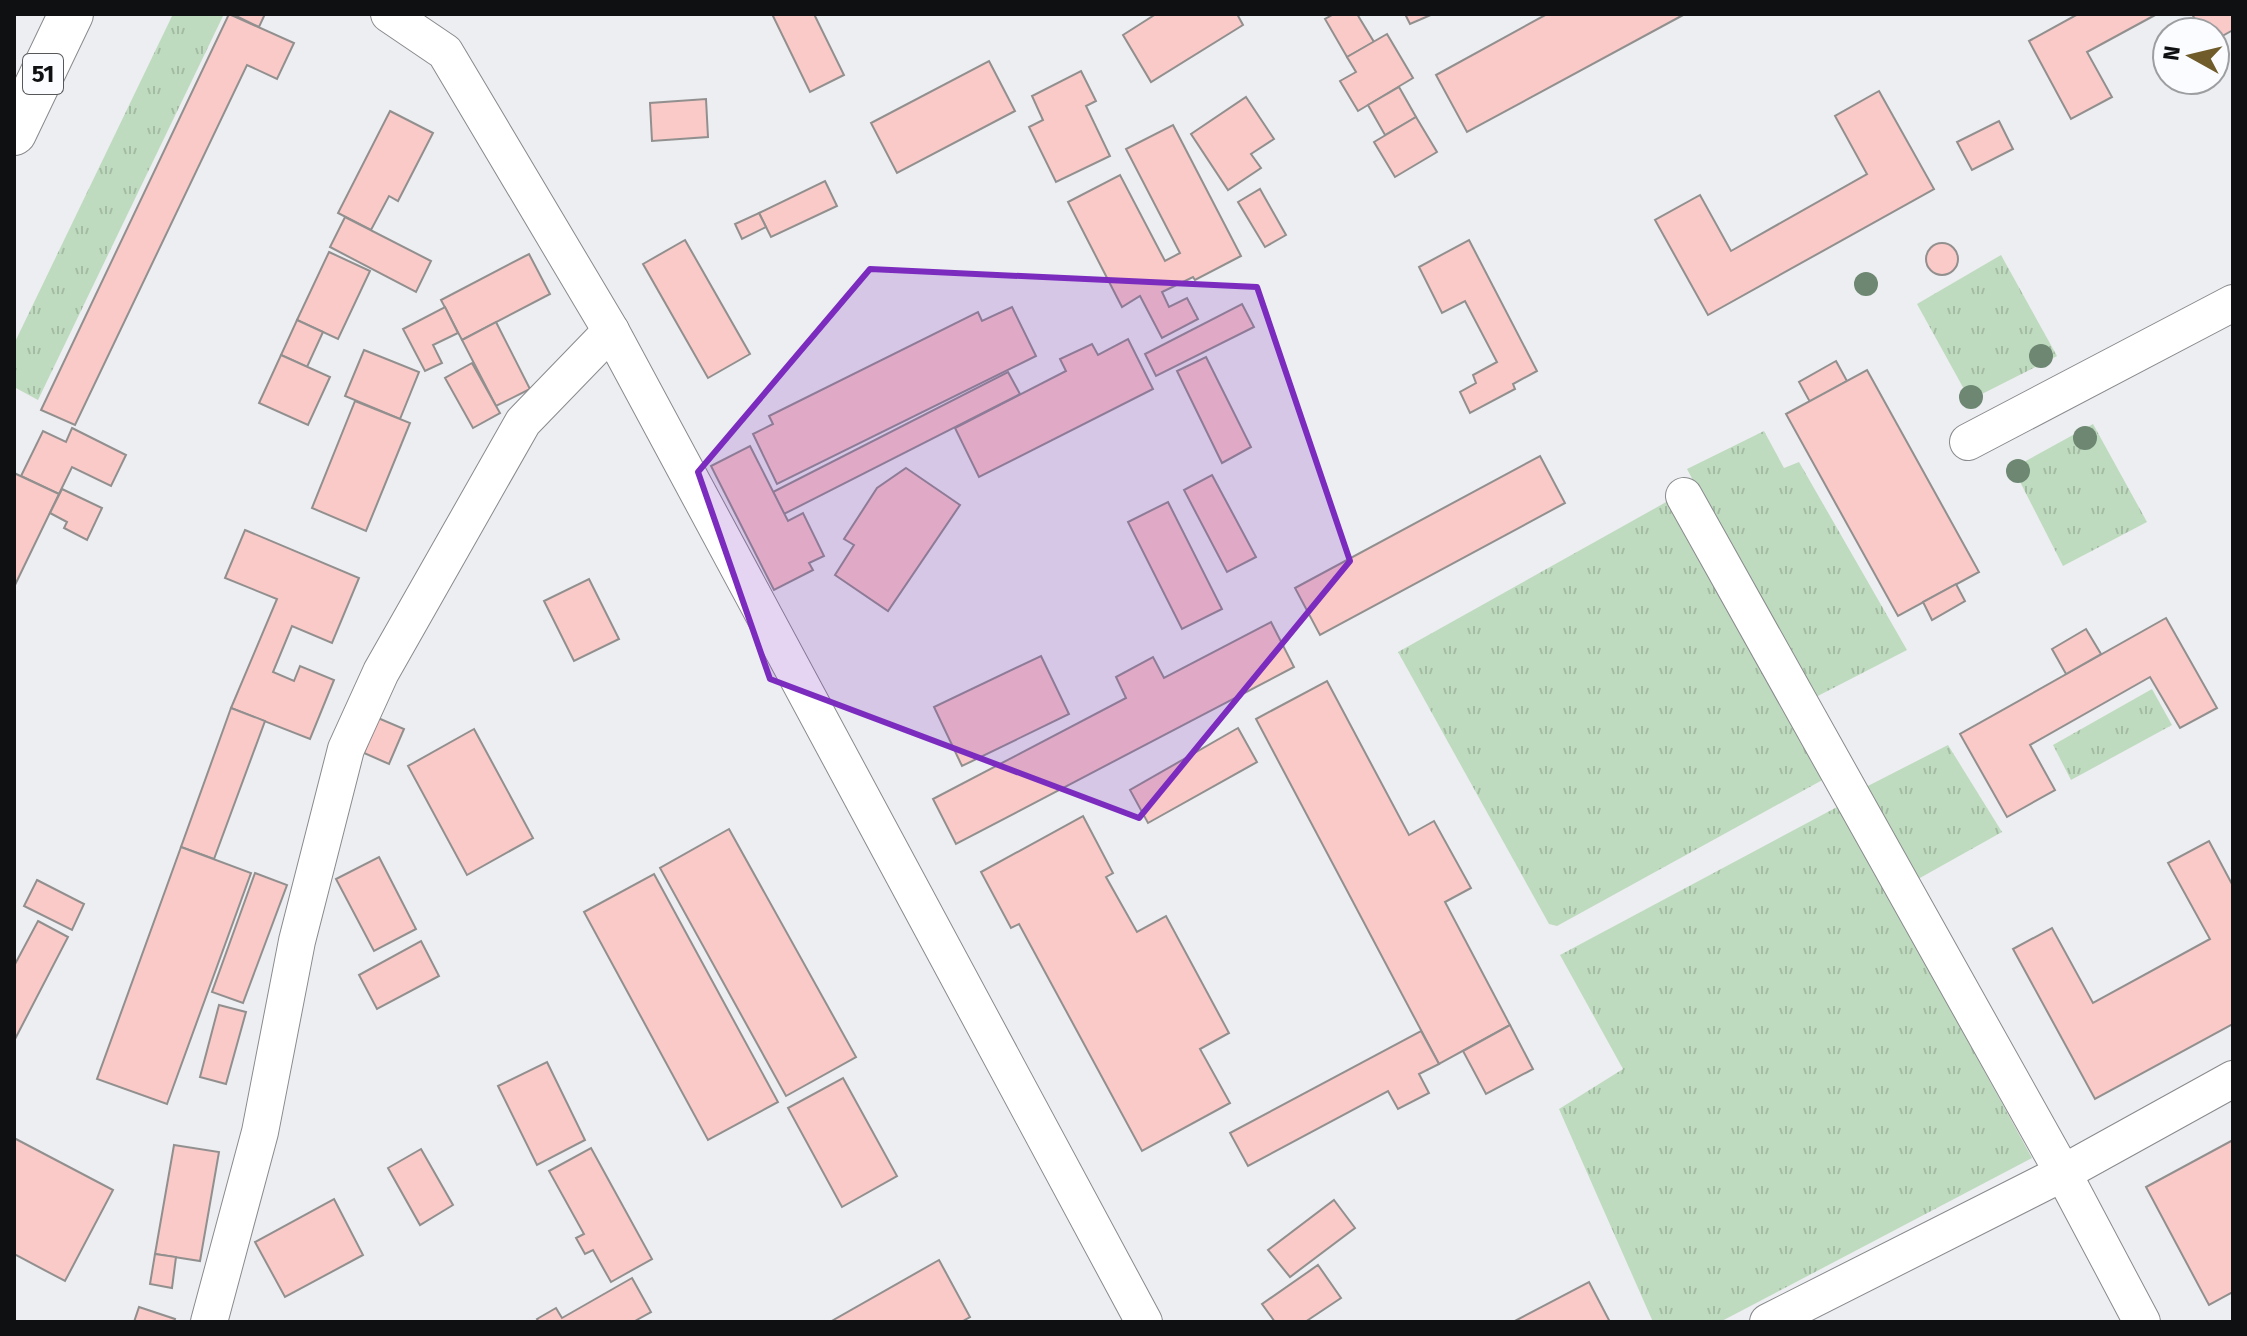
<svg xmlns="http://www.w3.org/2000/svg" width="2247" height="1336" viewBox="0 0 2247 1336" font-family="'Fira Sans',sans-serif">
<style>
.grass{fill:url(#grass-tufts)}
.building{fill:#f9cac8;stroke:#928f8f;stroke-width:2}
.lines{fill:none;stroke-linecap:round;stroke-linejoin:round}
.minor-casing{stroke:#898a8d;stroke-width:38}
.primary-casing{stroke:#898a8d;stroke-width:46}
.minor{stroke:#fff;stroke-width:36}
.primary{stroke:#fff;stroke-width:44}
.tree{fill:#6d8772}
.marked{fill:#7b2cbf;fill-opacity:0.2;stroke:#7b2cbf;stroke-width:6;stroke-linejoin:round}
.labels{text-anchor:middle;stroke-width:8;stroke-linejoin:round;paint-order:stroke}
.shield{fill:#fafcff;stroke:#565758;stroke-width:2}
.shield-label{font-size:24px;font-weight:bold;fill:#0f1011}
</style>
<defs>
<pattern id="grass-tufts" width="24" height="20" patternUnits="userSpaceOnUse" patternTransform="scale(2)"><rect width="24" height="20" fill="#bfdbbf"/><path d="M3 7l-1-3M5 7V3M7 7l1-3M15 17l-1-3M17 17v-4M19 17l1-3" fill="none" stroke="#a3bba3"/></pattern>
</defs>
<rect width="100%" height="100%" fill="#edeef1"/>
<g class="grass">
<polygon points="173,14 224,14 38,400 14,387 14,344"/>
<polygon points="2001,255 2057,356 1970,400 1917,304"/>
<polygon points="2093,424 2147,522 2063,566 2013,468"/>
<polygon points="1764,431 1784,468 1799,462 1907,650 1810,700 1687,469"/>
<polygon points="1668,501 1826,778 1557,926 1549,924 1398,652"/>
<polygon points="2152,689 2172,725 2071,780 2053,745"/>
<polygon points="1948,745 2002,832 1911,883 1860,790"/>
<polygon points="1839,806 2032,1158 1720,1322 1653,1322 1559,1109 1623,1069 1560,955"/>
</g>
<g class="building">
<polygon points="229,14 294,43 277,79 247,65 75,425 41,410"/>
<polygon points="237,14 265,14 259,27 236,16"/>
<polygon points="772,14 814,14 844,75 810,92"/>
<polygon points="1156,14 1237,14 1243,25 1151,82 1123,35"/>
<polygon points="1334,14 1357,14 1374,42 1347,57 1325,19"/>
<polygon points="1405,14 1433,14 1410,24"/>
<polygon points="1547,14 1685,14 1467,132 1436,75"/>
<polygon points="2078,14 2157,14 2087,52 2112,97 2071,119 2029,41"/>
<polygon points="2192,14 2233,14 2233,30 2215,40 2215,32 2202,32"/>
<polygon points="1387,34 1413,78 1358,111 1340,81 1356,72 1347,57"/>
<polygon points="989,61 1015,111 897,173 871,123"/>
<polygon points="1081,71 1096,101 1086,106 1110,156 1056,182 1029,127 1043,120 1032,96"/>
<polygon points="1399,87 1416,117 1385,135 1368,105"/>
<polygon points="1879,91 1934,189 1708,315 1655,220 1700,195 1731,251 1867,174 1835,116"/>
<polygon points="1246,97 1274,139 1251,154 1261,168 1228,190 1191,134"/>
<polygon points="706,99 708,137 652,141 650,103"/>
<polygon points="390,111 433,133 398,201 389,196 371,230 338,213"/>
<polygon points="1416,117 1437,152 1395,177 1374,142"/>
<polygon points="1999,121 2013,149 1972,170 1957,142"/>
<polygon points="1173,125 1241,256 1195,280 1193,277 1162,292 1169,307 1187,298 1198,319 1162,338 1140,296 1122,307 1068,202 1120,175 1165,261 1180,253 1126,149"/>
<polygon points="825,181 837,206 771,237 759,213"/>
<polygon points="1260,189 1286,235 1265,247 1238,202"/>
<polygon points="759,213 766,227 742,239 735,224"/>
<polygon points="345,217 431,261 416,292 330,247"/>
<polygon points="685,240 750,354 708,378 643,264"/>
<polygon points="1469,240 1537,371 1513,384 1515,389 1470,413 1460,392 1476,383 1473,375 1497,362 1465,301 1442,313 1419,267"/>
<circle cx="1942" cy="259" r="16"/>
<polygon points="329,252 370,271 338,339 297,320"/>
<polygon points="529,254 550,294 462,340 441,300"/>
<polygon points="1242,304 1254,327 1156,376 1145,354"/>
<polygon points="445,307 458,333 433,345 442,363 425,371 403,329"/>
<polygon points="1012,307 1036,356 777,484 753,434 773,424 769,416 978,312 982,321"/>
<polygon points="297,320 323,332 307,367 281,355"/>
<polygon points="496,322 530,389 496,406 462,340"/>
<polygon points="1128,339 1153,389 979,477 955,428 1066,371 1060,359 1092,344 1098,355"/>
<polygon points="364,350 419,372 400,419 345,396"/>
<polygon points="281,355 330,377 308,425 259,403"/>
<polygon points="1206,357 1251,447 1222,463 1177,371"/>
<polygon points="1836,361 1847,381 1810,402 1799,382"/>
<polygon points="472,363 500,413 473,428 445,378"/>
<polygon points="1867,370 1979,572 1898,616 1786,414"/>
<polygon points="1008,372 1020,394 784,514 773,492"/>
<polygon points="355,401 410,423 366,531 312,508"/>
<polygon points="72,428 126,455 111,486 72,467 59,494 21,476 43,431 66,442"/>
<polygon points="750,446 788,521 803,513 824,556 809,563 813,570 774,590 711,466"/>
<polygon points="1540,456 1565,503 1320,635 1295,588"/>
<polygon points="906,468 960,505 888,611 835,575 854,545 844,539 877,488"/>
<polygon points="14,473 59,494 14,587"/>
<polygon points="1212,475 1256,557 1227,572 1184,490"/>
<polygon points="62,489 102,508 87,540 64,528 67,522 50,513"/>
<polygon points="1168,502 1222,609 1182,629 1128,522"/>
<polygon points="245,530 359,578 332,643 292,626 273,672 294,681 300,666 334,680 310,739 231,708 277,599 225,578"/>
<polygon points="589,579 619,639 574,661 544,601"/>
<polygon points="1956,584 1965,601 1932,620 1923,602"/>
<polygon points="2166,618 2217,708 2180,728 2150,677 2030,745 2055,790 2007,817 1960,734"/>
<polygon points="1271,622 1294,667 956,844 933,799 1126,698 1116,677 1153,657 1164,678"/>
<polygon points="2086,629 2101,654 2066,674 2052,649"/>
<polygon points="1041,656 1069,714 962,766 934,707"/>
<polygon points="1327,681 1409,835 1434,821 1471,888 1445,902 1510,1025 1439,1064 1256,719"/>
<polygon points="231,708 265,721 214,859 181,847"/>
<polygon points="378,718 404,729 389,764 364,753"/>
<polygon points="1238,728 1257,762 1148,823 1130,790"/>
<polygon points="474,729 533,838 467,875 408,766"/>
<polygon points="1083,816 1113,873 1106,877 1137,932 1166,916 1229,1033 1200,1049 1230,1103 1142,1151 1019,924 1011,928 981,872"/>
<polygon points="729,829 856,1057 786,1096 660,868"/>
<polygon points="2209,841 2233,886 2233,1024 2095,1099 2013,949 2052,928 2093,1003 2210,939 2168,863"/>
<polygon points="181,847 251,873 167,1104 97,1079"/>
<polygon points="379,857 416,929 374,951 336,879"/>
<polygon points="255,873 287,885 243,1003 212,992"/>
<polygon points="654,874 778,1102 708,1140 584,912"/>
<polygon points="37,880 84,904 72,930 24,906"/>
<polygon points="38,921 68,937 14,1041 14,966"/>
<polygon points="421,941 439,976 377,1009 359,975"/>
<polygon points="219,1005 246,1012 226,1084 200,1077"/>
<polygon points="1510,1025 1533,1069 1486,1094 1463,1051"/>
<polygon points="1421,1031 1439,1064 1419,1074 1429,1093 1398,1109 1388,1091 1248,1166 1230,1133"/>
<polygon points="547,1062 585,1140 537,1165 498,1086"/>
<polygon points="843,1078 897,1176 842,1207 788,1108"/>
<polygon points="14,1138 113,1190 65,1281 14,1254"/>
<polygon points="2233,1140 2233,1292 2209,1305 2146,1187"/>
<polygon points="174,1145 219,1152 200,1261 155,1254"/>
<polygon points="591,1148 652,1259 611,1282 593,1250 585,1254 576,1238 584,1234 549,1171"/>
<polygon points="421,1149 453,1205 420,1225 388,1168"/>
<polygon points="334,1199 363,1255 285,1297 255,1242"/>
<polygon points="1334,1200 1355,1228 1290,1277 1268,1250"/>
<polygon points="155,1254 176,1257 172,1288 150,1284"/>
<polygon points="939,1260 970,1317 961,1322 830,1322"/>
<polygon points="1318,1265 1341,1298 1305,1322 1275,1322 1262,1304"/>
<polygon points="632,1278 651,1312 633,1322 539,1322 537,1319 556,1308 562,1318"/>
<polygon points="1589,1282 1610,1322 1513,1322"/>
<polygon points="139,1307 175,1319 174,1322 134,1322"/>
</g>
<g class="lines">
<defs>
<g id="minor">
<polyline points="389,14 445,52 611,331 1144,1322"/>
<polyline points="1968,442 2233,303"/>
<polyline points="1684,496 2063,1173 2142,1322"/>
<polyline points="209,1322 260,1132 297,941 346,749 381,672 523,422 611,331"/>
<polyline points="1768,1322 2063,1173 2233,1079"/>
</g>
<polyline id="primary" points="14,133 71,14"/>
</defs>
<use href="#minor" class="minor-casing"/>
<use href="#primary" class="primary-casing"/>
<use href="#minor" class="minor"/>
<use href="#primary" class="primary"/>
</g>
<g class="tree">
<circle cx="1866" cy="284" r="12"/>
<circle cx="2041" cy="356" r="12"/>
<circle cx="1971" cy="397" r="12"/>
<circle cx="2085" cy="438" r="12"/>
<circle cx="2018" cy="471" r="12"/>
</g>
<path class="marked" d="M870,269L1257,287L1350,561L1139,818L770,679L698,472Z"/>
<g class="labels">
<rect class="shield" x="23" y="54" width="40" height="40" rx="6"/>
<g class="shield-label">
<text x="43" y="82">51</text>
</g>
</g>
<rect width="2247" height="1336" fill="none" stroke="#0f1011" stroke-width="32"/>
<g transform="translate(2191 56) rotate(278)"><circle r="38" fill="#fafcff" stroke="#9c9ea0" stroke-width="2"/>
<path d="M0-6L14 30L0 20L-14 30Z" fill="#705c2b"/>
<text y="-12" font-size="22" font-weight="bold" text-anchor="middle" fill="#0f1011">N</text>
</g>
</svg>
